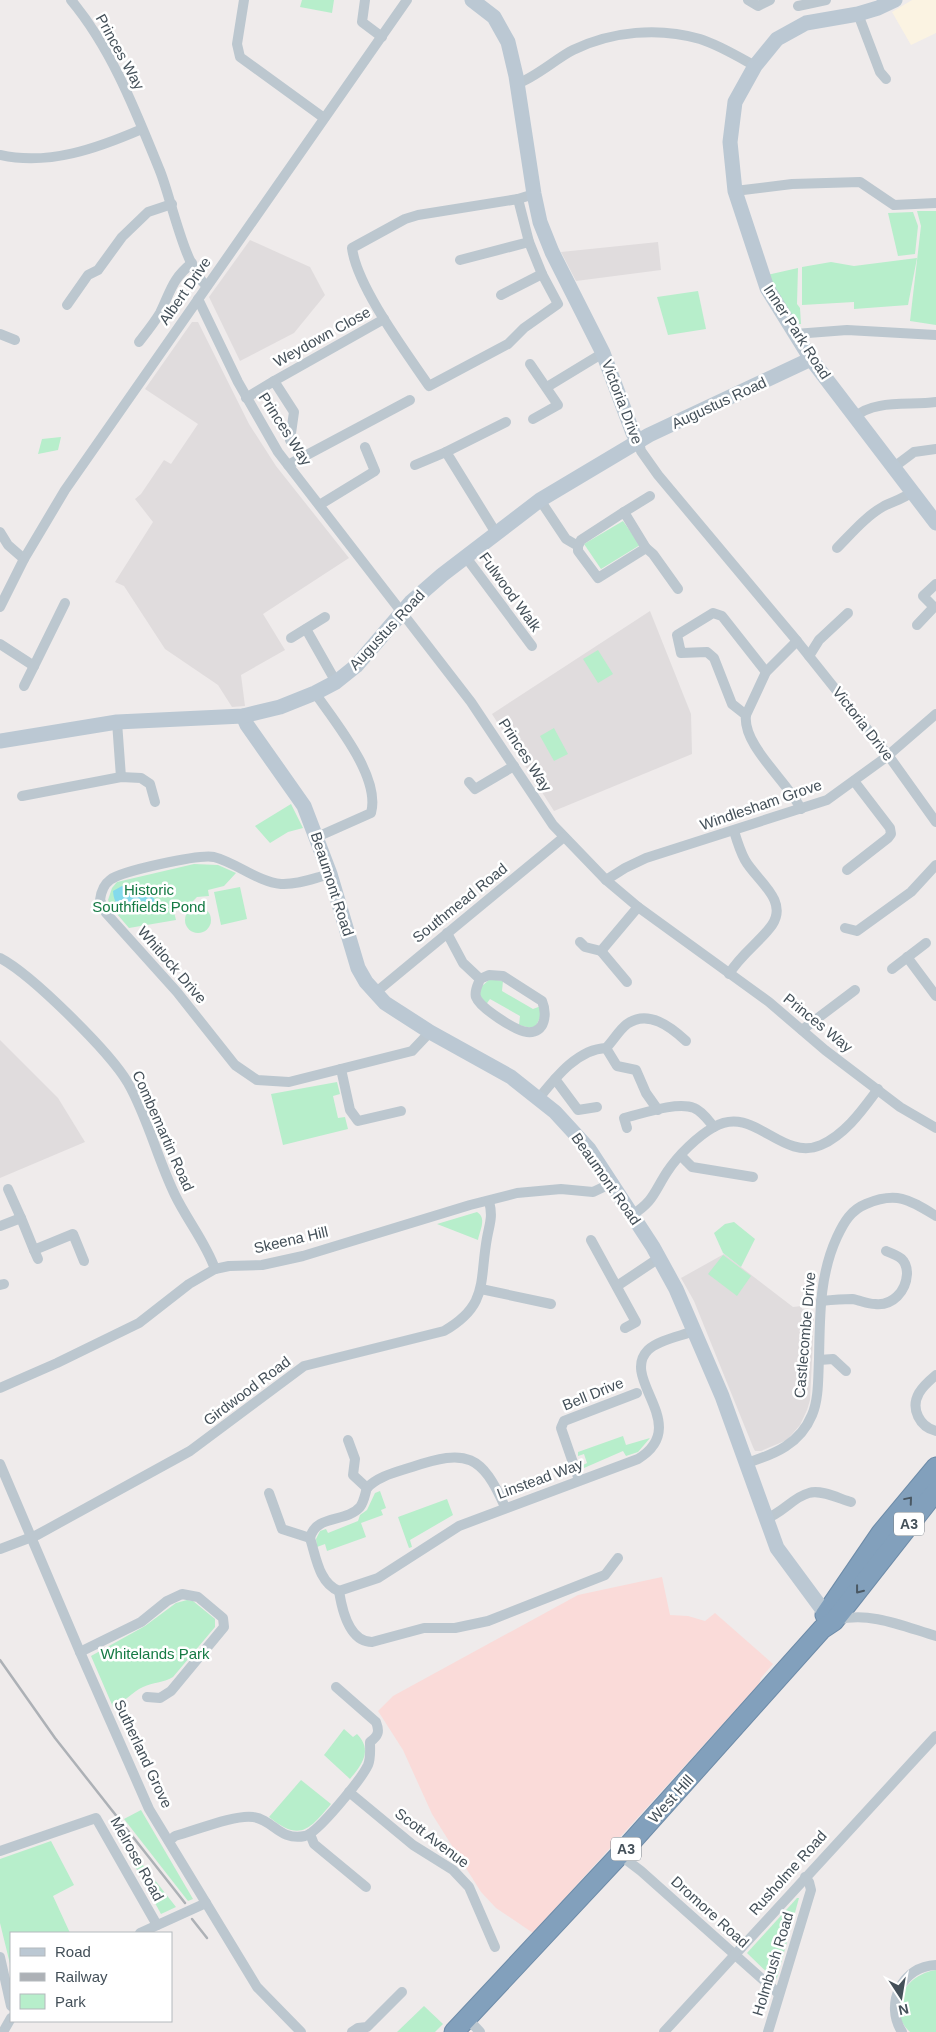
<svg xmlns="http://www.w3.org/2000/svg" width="936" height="2032" viewBox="0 0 936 2032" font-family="Helvetica,sans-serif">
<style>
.commercial{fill:#fbf3e2}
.education{fill:#e0dcdd}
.medical{fill:#fadbd9}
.green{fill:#b7eecb}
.water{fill:#84daec}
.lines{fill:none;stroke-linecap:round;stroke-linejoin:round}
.highway-casing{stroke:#6d8ba8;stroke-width:21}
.street{stroke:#bcc7cf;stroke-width:10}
.secondary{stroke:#bbc8d3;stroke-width:15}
.highway{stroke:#82a0bc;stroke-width:19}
.rail{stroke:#adb1b6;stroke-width:2.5}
.oneway{stroke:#4a5863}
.labels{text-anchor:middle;stroke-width:5;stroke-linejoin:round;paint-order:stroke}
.shield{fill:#fff;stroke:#7c848b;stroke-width:1}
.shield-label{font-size:14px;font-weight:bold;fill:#445059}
.street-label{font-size:15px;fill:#445059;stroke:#fff}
.park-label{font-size:15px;fill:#157a44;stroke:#fff}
</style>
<rect width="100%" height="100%" fill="#efebeb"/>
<polygon class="commercial" points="912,0 936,0 936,33 911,45 892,12"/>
<g class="education">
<polygon points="250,240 310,267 325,295 294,333 240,361 209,297"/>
<polygon points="658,242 661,270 576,281 561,252"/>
<polygon points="192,322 198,322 249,424 276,466 349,558 263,614 285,650 241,675 245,706 232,707 218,685 165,649 124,586 115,582 153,522 135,499 141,494 164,460 171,464 198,424 145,389"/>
<polygon points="650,611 691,714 692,754 554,811 492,714"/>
<polygon points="0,1040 58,1098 85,1142 0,1178"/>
<polygon points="724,1254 793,1307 802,1306 802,1309 810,1311 814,1320 810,1400 807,1410 800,1425 787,1440 761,1451 755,1451 753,1447 694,1301 681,1278"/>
</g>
<polygon class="medical" points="662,1577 670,1615 688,1616 705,1621 715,1613 773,1664 761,1678 759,1684 533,1933 496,1908 481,1892 432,1814 403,1750 378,1711 393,1696 578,1595"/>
<g class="green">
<polygon points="302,0 334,0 332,13 300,7"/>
<polygon points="917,211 936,211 936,325 910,321 921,226"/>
<polygon points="913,212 918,226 915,254 898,256 888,213"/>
<polygon points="917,258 908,305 854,309 854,302 802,305 802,267 831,262 854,266"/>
<polygon points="798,268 797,304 800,308 801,324 795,324 767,275"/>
<polygon points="698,291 706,329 668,335 657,297"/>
<polygon points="61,437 58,450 38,454 42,439"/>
<polygon points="623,521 640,545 601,569 584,544"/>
<polygon points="598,650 613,674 598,683 583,659"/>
<polygon points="554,728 568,754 554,761 540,736"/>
<polygon points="291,804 303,828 288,832 270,843 255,826"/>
<polygon points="194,864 218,865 236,873 224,886 208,890 209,896 197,897 190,904 173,908 176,920 129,928 111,907 108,900 112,888 117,882"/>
<polygon points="240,887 247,919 221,925 214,892"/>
<circle cx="198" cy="920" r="13"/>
<polygon points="490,979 503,981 502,991 533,1009 541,1006 543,1011 536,1026 531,1028 519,1025 520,1016 490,999 485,1006 479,993 482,986"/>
<polygon points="337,1082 340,1094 333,1096 338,1118 345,1117 348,1129 283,1145 271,1094"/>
<path d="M477,1212C487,1218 480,1230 478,1240L437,1224Z"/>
<polygon points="734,1222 755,1239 741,1267 723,1253 714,1233 725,1224"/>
<polygon points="723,1255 751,1276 737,1296 708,1274"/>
<polygon points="623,1436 626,1445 650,1438 638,1452 626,1456 623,1451 584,1468 583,1465 587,1463 584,1454 578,1456 578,1452"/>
<polygon points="380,1491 386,1508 381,1510 383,1515 361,1523 366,1537 327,1551 325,1544 317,1547 316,1539 320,1531 326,1529 328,1533 358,1521 360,1515 367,1510 375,1493"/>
<polygon points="447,1499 453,1515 410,1540 412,1547 409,1548 398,1517"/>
<path d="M187,1600L193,1601L215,1619V1627L173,1677C163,1683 153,1682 143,1687C132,1692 125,1702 113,1707L91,1656L145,1626L176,1603Z"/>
<path d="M344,1729L353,1737L357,1734C373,1750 362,1765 350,1779L324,1755Z"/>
<path d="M301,1780L331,1804C309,1830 300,1842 269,1817Z"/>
<polygon points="141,1810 193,1899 188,1901 124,1819"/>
<polygon points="119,1837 121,1837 176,1907 161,1914"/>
<polygon points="51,1841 74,1885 53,1896 70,1933 11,1933 11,1968 0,1923 0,1859"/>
<polygon points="797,1898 799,1898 777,1978 775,1980 747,1953"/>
<path d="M936,1970V2032H910C884,2008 906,1974 936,1970Z"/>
<polygon points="424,2006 443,2024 435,2032 397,2032"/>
</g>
<path class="water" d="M163,884L154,893L153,897L159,908L151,909L144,901C131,900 115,917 113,891L122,886C133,886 137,899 149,897L152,892Z"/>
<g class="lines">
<defs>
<g id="highway">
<polyline points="825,1615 881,1533 936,1467"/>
<polyline points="454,2032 626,1848 822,1629 834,1621 936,1491"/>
</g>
</defs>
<use href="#highway" class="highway-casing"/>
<g class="street">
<path d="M71,0C112,49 136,112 160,171C171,198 185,269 207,286"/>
<polyline points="244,0 237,44 240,57 324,118"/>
<polyline points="365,0 362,22 382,37"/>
<polyline points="748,0 758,6 770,0"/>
<polyline points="798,6 826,0"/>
<polyline points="858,14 880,72 886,79"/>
<path d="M518,83C533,79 557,58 573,50C612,31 659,27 700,39C719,45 737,56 755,66"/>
<path d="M0,155C49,166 98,148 142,129"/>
<polyline points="735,191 792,184 860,182 894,205 936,203"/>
<polyline points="518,199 529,242 542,274"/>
<polyline points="460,260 529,242"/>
<path d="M501,295L542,274L558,304L524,328L508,344L429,386C406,352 357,287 352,248L405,219L418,215L518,199L534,194"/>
<polyline points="198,299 238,382 278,452 471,702 553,825 606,880 638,907 769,1002 825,1050 900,1107 936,1128"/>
<polyline points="67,305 88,275 98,270 122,237 148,212 172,204"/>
<polyline points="0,334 15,340"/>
<polyline points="795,334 847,330 936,335"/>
<path d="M139,342C146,333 154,323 160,313C171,291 171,280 192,263"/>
<polyline points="530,364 558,405 533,419"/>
<polyline points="274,381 384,319"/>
<polyline points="547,387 603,353"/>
<polyline points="246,398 274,381 294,412 290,440 302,457"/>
<path d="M855,417C874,399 911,406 936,402"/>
<polyline points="639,442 641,451 658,475 797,641 888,755 936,822"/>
<polyline points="288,465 410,400"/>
<polyline points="415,465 446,452"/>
<polyline points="894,467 914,452 936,449"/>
<polyline points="540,500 566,539 578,546 578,551 598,578 646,548 653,554 678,589"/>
<polyline points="321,504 375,471 365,447"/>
<polyline points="624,512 650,496"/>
<polyline points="0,532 8,545 24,559"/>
<polyline points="496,533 446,452 506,422"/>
<polyline points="578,546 581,540 624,512 646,548"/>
<path d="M837,548C851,534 866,516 884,506C894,501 903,499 912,492"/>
<polyline points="465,556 532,646"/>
<polyline points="0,607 24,559 65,490 407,0"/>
<polyline points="917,625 934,607 923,596 936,584"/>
<polyline points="306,629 336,682"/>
<polyline points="291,638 325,617"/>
<path d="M797,641L766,672L746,715C742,745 788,782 801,809"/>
<polyline points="0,644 34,666 65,603"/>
<polyline points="809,656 819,640 848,613"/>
<polyline points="24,686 34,666"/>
<path d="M315,693C335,722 381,777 371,813L317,837"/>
<polyline points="746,715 732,704 714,658 707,652 681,653 677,635 713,613 722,616 766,672"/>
<polyline points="117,722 121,777"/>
<polyline points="469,782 475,789 514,766"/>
<polyline points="22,796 121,777 141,778 150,784 155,802"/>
<polyline points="847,870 888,838 891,834 890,828 854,781"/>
<path d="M330,874C314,878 298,885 281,884C258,882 237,863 214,857C199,854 121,871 110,880C103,885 101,892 100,900L106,913L177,992L235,1065L257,1080L289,1082L412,1051L430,1032"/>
<polyline points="606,880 625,868 646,858 827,800 885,758 936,714"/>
<polyline points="845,928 857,931 911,892 936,865"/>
<polyline points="447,933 463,963 480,979"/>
<polyline points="580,942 585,947 601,951 638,907"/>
<polyline points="601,951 627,982"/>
<polyline points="907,957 936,996"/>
<path d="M0,958C31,974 110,1052 128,1083C148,1118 157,1158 175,1195C187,1220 206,1243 215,1269"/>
<polyline points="892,969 926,943"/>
<path d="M729,974C741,954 760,942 772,925C789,900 756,880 745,860C740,851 737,841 734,831"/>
<path d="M489,975L503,976L542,1001C547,1013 546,1034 527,1032C516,1031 480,1008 476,997C474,991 478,985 480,979Z"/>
<polyline points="375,993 564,837"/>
<polyline points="802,1030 855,990"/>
<polyline points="606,1048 617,1066 636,1070 646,1093 658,1110"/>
<polyline points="341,1069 350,1110 358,1121 401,1111"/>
<polyline points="555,1079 578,1110 597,1107"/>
<path d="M539,1098C556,1077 578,1049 606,1048C613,1041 619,1030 627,1024C648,1009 671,1027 686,1041"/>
<path d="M627,1128L624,1118C641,1114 677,1101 694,1108C702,1111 708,1120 714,1127"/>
<polyline points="681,1156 692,1167 753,1177"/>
<polyline points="8,1189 21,1218"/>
<path d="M632,1215C654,1201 654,1192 667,1172C678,1155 698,1136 714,1127C754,1104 781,1162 821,1145C846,1134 863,1109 878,1089"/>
<polyline points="0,1226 21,1218 34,1250 73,1234 84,1261"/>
<polyline points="591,1240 636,1322 625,1328"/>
<polyline points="34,1250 38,1259"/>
<polyline points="0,1285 4,1284"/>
<polyline points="617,1286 659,1258"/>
<polyline points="481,1289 551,1304"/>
<path d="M821,1301C831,1300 841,1299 852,1299C860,1300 867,1304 875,1304C893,1306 906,1291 907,1274C907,1259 899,1256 886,1251"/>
<polyline points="819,1360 833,1359 846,1371"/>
<path d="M936,1375C930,1380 923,1386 919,1393C910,1409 920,1427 936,1431"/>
<polyline points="0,1388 57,1363 139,1323 189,1284 215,1269 229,1266 262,1265 303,1256 470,1205 517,1193 561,1189 593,1192 612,1183"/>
<path d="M348,1440L355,1459L353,1475L367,1488C378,1476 397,1472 412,1467C467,1448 482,1455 505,1507"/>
<path d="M747,1463C775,1454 800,1444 812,1415C819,1399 818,1377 819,1359C820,1317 819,1276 837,1237C844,1222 851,1210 866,1204C897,1191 910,1200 936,1216"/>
<polyline points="0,1464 80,1652 149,1809 257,1987 301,2032"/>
<polyline points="579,1480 561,1428 564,1421 637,1393"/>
<polyline points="269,1493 282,1529 310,1538"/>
<path d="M765,1519C783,1513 793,1497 809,1493C821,1489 840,1499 851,1502"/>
<path d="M0,1549L37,1535L190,1451L304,1366L444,1331C489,1305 479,1282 487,1238C490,1222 493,1217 489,1201"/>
<path d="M618,1558L605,1575L488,1621L455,1628H424L372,1642C349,1642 342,1610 339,1591L378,1578L459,1526L638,1459C693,1425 619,1379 648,1350C658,1340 681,1336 694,1331"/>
<path d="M339,1591C319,1583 316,1557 310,1538C316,1514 346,1523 360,1507C364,1502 365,1494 367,1488"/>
<path d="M837,1620C870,1611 905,1627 936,1636"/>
<polyline points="80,1652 141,1622 167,1601 182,1594 198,1597 223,1618 224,1627 171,1691 160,1698 147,1697"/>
<polyline points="349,1792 413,1845 453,1870 469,1887 495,1947"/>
<polyline points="310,1834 314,1844 366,1887"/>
<path d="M169,1841L175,1836C194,1831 236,1814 253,1817C274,1820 279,1841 305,1836C318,1833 362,1778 368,1765C371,1758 370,1750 370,1742C378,1736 380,1732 376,1722L336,1687"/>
<polyline points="0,1851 96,1818 157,1925"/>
<polyline points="620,1855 641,1871 779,1994"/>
<polyline points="140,1933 206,1903"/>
<polyline points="0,1957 11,2006"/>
<polyline points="467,2018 480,2032"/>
<polyline points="3,2032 11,2018"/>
<polyline points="352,2032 358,2028 367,2027 402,1992"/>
<polyline points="664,2032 936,1736"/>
<polyline points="768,2032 811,1890 809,1882 805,1877"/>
<path d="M902,2032C884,2004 902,1966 936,1965"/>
</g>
<g class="secondary">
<polyline points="472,0 494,17 508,42 516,76 534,194 540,222 552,252 603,353 633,433 639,442"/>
<polyline points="895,0 878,8 858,14 806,23 777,39 755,66 735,102 730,142 735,191 767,288 811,359 936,523"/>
<polyline points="243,716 247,725 304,806 330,874 358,968 366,982 385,1003 430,1032 511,1077 555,1112 589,1149 653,1247 676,1289 722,1396 777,1548 825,1613"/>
<polyline points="0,741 117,722 243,716 280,707 315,693 336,682 356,666 411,602 442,575 540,500 649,435 811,359"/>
</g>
<use href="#highway" class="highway"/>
<g class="rail">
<polyline points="0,1660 55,1738 185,1903"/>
<polyline points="192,1919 207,1938"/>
</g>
</g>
<defs><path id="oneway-chevron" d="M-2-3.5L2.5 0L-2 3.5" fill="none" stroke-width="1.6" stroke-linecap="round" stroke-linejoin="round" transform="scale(1.25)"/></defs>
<g class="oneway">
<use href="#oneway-chevron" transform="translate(909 1500) rotate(-50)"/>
<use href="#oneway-chevron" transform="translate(859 1590) rotate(128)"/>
</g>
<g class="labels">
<g class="shield">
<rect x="894" y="1512.5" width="30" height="23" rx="4"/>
<rect x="611" y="1837.5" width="30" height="23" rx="4"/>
</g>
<g class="shield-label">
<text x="909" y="1529">A3</text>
<text x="626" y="1854">A3</text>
</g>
<g class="street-label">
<text transform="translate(120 52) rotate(61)" y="5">Princes Way</text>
<text transform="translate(185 291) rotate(-55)" y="5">Albert Drive</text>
<text transform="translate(797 332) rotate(57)" y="5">Inner Park Road</text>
<text transform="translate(322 337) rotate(-29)" y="5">Weydown Close</text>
<text transform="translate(622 402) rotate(69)" y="5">Victoria Drive</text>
<text transform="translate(719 403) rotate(-25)" y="5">Augustus Road</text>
<text transform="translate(285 429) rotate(57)" y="5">Princes Way</text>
<text transform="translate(510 592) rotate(54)" y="5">Fulwood Walk</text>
<text transform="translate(387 630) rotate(-47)" y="5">Augustus Road</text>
<text transform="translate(863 724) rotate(52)" y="5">Victoria Drive</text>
<text transform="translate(525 755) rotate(57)" y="5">Princes Way</text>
<text transform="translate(761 805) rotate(-19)" y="5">Windlesham Grove</text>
<text transform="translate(332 884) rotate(72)" y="5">Beaumont Road</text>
<text transform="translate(460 903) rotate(-39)" y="5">Southmead Road</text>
<text transform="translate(172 965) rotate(49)" y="5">Whitlock Drive</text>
<text transform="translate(818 1023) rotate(39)" y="5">Princes Way</text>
<text transform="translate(163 1131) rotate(66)" y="5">Combemartin Road</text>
<text transform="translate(606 1179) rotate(55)" y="5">Beaumont Road</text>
<text transform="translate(291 1240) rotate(-13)" y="5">Skeena Hill</text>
<text transform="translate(805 1335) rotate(-85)" y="5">Castlecombe Drive</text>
<text transform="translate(247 1391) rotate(-37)" y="5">Girdwood Road</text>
<text transform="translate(593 1394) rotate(-22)" y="5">Bell Drive</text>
<text transform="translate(540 1479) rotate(-20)" y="5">Linstead Way</text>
<text transform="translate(143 1754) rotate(65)" y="5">Sutherland Grove</text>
<text transform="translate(671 1799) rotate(-48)" y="5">West Hill</text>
<text transform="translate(432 1838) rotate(37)" y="5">Scott Avenue</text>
<text transform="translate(137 1859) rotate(61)" y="5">Melrose Road</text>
<text transform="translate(788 1873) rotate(-48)" y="5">Rusholme Road</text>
<text transform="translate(710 1912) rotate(42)" y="5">Dromore Road</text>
<text transform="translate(773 1964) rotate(-73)" y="5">Holmbush Road</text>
</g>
<g class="park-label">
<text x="149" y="895">Historic<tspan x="149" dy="17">Southfields Pond</tspan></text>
<text x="155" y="1659">Whitelands Park</text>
</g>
</g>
<rect x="10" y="1932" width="162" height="90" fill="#ffffff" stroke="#b4b9bd"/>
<rect x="20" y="1948" width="25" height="8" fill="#bbc8d3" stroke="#b4b9bd"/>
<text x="55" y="1957" font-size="15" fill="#445059">Road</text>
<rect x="20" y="1973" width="25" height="8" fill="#adb1b6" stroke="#b4b9bd"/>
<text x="55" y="1982" font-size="15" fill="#445059">Railway</text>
<rect x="20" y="1994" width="25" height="15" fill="#b7eecb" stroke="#b4b9bd"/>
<text x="55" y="2007" font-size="15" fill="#445059">Park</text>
<g transform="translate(901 1997) rotate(168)" stroke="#ffffff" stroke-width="4" paint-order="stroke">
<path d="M0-4L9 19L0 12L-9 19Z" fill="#445059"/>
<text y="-8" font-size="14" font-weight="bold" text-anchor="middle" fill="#445059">N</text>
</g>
</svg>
